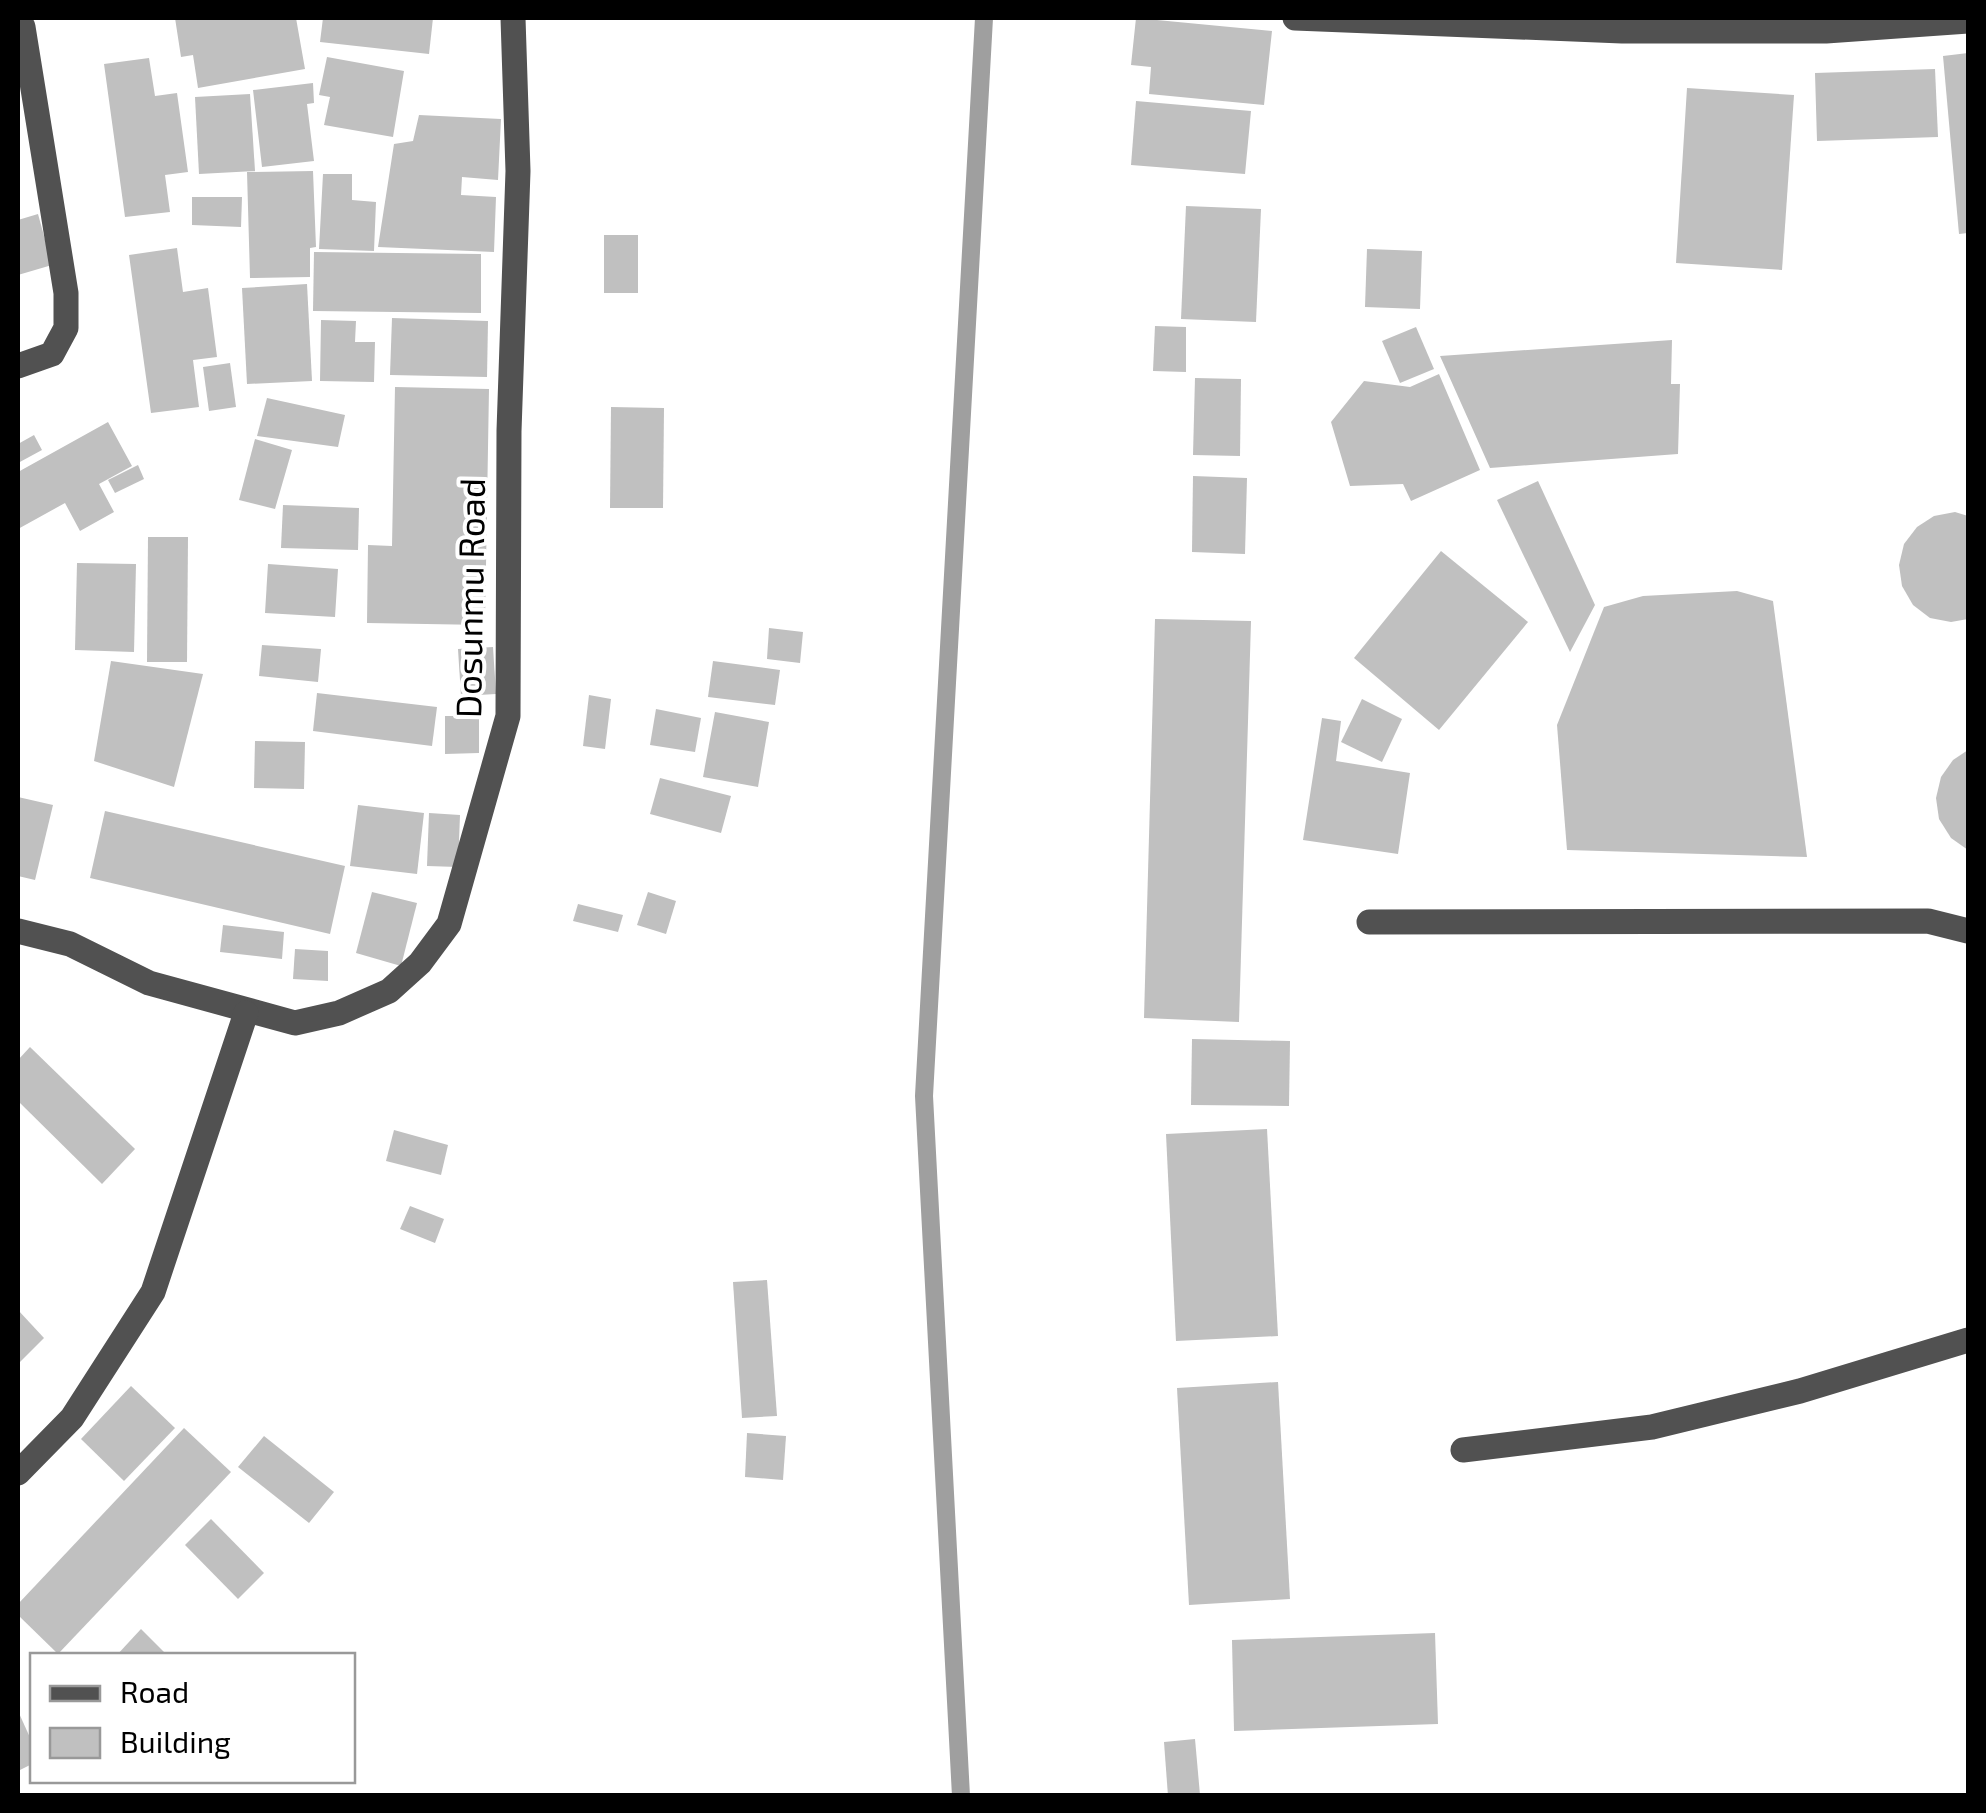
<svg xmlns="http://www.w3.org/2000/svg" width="1986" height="1813" viewBox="0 0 1986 1813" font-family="'Exo 2',sans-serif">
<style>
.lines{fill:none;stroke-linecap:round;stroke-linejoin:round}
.stream{stroke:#9f9f9f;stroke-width:18}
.building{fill:#c0c0c0}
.minor{stroke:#515151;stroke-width:25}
.labels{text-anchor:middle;stroke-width:8;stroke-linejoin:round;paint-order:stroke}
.street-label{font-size:35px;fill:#000;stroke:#fff}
</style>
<rect width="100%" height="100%" fill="#fff"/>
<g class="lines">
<polyline class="stream" points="961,1796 924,1096 984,18"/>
</g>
<g class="building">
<polygon points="175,18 296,18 305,69 198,88 193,55 181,57"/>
<polygon points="323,18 433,18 429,54 320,42"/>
<polygon points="1136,18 1272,31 1264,105 1149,94 1151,67 1131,65"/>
<polygon points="1968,53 1968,233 1959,234 1943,56"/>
<polygon points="327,57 404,71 393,137 324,125 330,97 319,95"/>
<polygon points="149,58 155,96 177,93 188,172 165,175 170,212 125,217 104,64"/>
<polygon points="1935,69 1938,137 1817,141 1815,73"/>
<polygon points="313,83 314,103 307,104 314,161 262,167 253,90"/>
<polygon points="1687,88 1794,95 1782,270 1676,263"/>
<polygon points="250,94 255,171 199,174 195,97"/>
<polygon points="1136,101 1251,111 1245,174 1131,165"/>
<polygon points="419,115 501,119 498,180 462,177 461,195 496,197 494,252 378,247 394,144 413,141"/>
<polygon points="313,171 316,247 310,248 310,277 250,278 247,172"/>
<polygon points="323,174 352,174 352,200 376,202 374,251 319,249"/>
<polygon points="192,197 242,197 241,227 192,225"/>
<polygon points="1186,206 1261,209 1256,322 1181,319"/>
<polygon points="38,214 52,265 18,275 18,220"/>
<rect x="604" y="235" width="34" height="58"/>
<polygon points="177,248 183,292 208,288 217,357 193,360 199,407 151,413 129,255"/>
<polygon points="1367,249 1422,251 1420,309 1365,307"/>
<polygon points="314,252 481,254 481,313 313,311"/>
<polygon points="307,284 312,381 247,384 242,288"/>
<polygon points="392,318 488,321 487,377 390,375"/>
<polygon points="321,320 356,321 355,342 375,342 374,382 320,381"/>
<polygon points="1155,326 1186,327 1186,372 1153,371"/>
<polygon points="1416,327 1434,369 1400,383 1382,341"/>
<polygon points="1672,340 1671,384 1680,384 1678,454 1490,468 1440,356"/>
<polygon points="230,363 236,407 209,411 203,367"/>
<polygon points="1439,374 1480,470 1411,501 1403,484 1350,486 1331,422 1364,381 1410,387"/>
<polygon points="1195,378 1241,379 1240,456 1193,455"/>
<polygon points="395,387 489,389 485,625 367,623 368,545 392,546"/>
<polygon points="267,398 345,415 338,447 257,436"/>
<polygon points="611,407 664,408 663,508 610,508"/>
<polygon points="108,422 132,466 99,484 114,512 80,531 65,503 18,529 18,472"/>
<polygon points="34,435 42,450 18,463 18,444"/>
<polygon points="255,439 292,450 275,509 239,500"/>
<polygon points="138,465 144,479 115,493 108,480"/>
<polygon points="1193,476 1247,478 1245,554 1192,552"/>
<polygon points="1538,481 1595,605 1570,652 1497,500"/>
<polygon points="283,505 359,508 358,550 281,548"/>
<polygon points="1955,512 1968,516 1968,619 1951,622 1930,618 1913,605 1902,586 1899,565 1904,544 1917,527 1934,516"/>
<polygon points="148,537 188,537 187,662 147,662"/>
<polygon points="1441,551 1528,622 1439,730 1354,658"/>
<polygon points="77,563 136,564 134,652 75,650"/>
<polygon points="268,564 338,569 335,617 265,613"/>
<polygon points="1737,591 1773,601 1807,857 1567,850 1557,725 1604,607 1643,596"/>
<polygon points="1155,619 1251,621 1239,1022 1144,1018"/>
<polygon points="769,628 803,632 800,663 767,659"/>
<polygon points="262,645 321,649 318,682 259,676"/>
<polygon points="493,647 496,694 461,696 458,649"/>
<polygon points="111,661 203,674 174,787 94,761"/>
<polygon points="713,661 780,670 775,705 708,697"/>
<polygon points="317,693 437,707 432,746 313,731"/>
<polygon points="589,695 611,699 605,749 583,746"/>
<polygon points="1362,699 1402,719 1382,762 1341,742"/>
<polygon points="656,709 701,718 695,752 650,745"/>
<polygon points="715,712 769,722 758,787 703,777"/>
<polygon points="445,716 479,716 479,753 445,754"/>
<polygon points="1322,718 1341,721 1336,761 1410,773 1398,854 1303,840"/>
<polygon points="255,741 305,742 304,789 254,788"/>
<polygon points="1968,750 1968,850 1951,838 1939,819 1936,798 1941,777 1953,760"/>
<polygon points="660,778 731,796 721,833 650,814"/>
<polygon points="18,797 53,805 35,880 18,876"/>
<polygon points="358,805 424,813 417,874 350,866"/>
<polygon points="105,811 345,866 330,934 90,878"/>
<polygon points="429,813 460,815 458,867 427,866"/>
<polygon points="372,892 417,903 401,966 356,953"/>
<polygon points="648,892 676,901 666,934 637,925"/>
<polygon points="578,904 623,915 618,932 573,921"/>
<polygon points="223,925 284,932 282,959 220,952"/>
<polygon points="295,949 328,951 328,981 293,979"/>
<polygon points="1192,1039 1290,1041 1289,1106 1191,1105"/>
<polygon points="30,1047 135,1149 102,1184 18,1101 18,1060"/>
<polygon points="1267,1129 1278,1336 1176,1341 1166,1134"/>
<polygon points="394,1130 448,1145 441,1175 386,1161"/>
<polygon points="410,1206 444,1219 435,1243 400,1229"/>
<polygon points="767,1280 777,1416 742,1418 733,1282"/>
<polygon points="18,1310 44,1338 18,1364"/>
<polygon points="1278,1382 1290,1599 1189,1605 1177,1388"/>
<polygon points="131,1386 175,1428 124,1481 81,1439"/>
<polygon points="184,1428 231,1472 58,1654 18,1615 18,1604"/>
<polygon points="747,1433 786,1436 783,1480 745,1477"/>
<polygon points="264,1436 334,1492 309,1523 238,1467"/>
<polygon points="211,1519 264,1573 238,1599 185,1545"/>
<polygon points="141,1629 168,1656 116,1656"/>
<polygon points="1435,1633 1438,1724 1234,1731 1232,1640"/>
<polygon points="18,1711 32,1742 32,1764 18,1771"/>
<polygon points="1195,1739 1200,1795 1168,1796 1164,1742"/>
</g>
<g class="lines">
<g class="minor">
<polyline points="1295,18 1622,31 1826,31 1968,21"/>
<polyline points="18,366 52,354 66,328 66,293 23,27"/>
<polyline points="1369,922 1928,921 1968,931"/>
<polyline points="18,931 70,944 149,983 295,1023 339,1013 389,991 420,963 449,924 508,716 509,431 518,171 513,18"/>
<polyline points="1463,1450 1652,1427 1800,1391 1968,1340"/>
<polyline points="18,1473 72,1418 153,1292 246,1013"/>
</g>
</g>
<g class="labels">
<g class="street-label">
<text transform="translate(471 598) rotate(-89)" y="12">Dosunmu Road</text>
</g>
</g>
<rect width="1986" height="1813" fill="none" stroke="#000000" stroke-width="40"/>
<rect x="30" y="1653" width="325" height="130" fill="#ffffff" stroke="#999999" stroke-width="2.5"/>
<rect x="50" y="1686" width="50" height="15" fill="#515151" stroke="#999999" stroke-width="2.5"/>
<text x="120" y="1703" font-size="30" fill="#000000">Road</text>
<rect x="50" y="1728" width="50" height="30" fill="#c0c0c0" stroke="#999999" stroke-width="2.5"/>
<text x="120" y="1753" font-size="30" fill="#000000">Building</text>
</svg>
